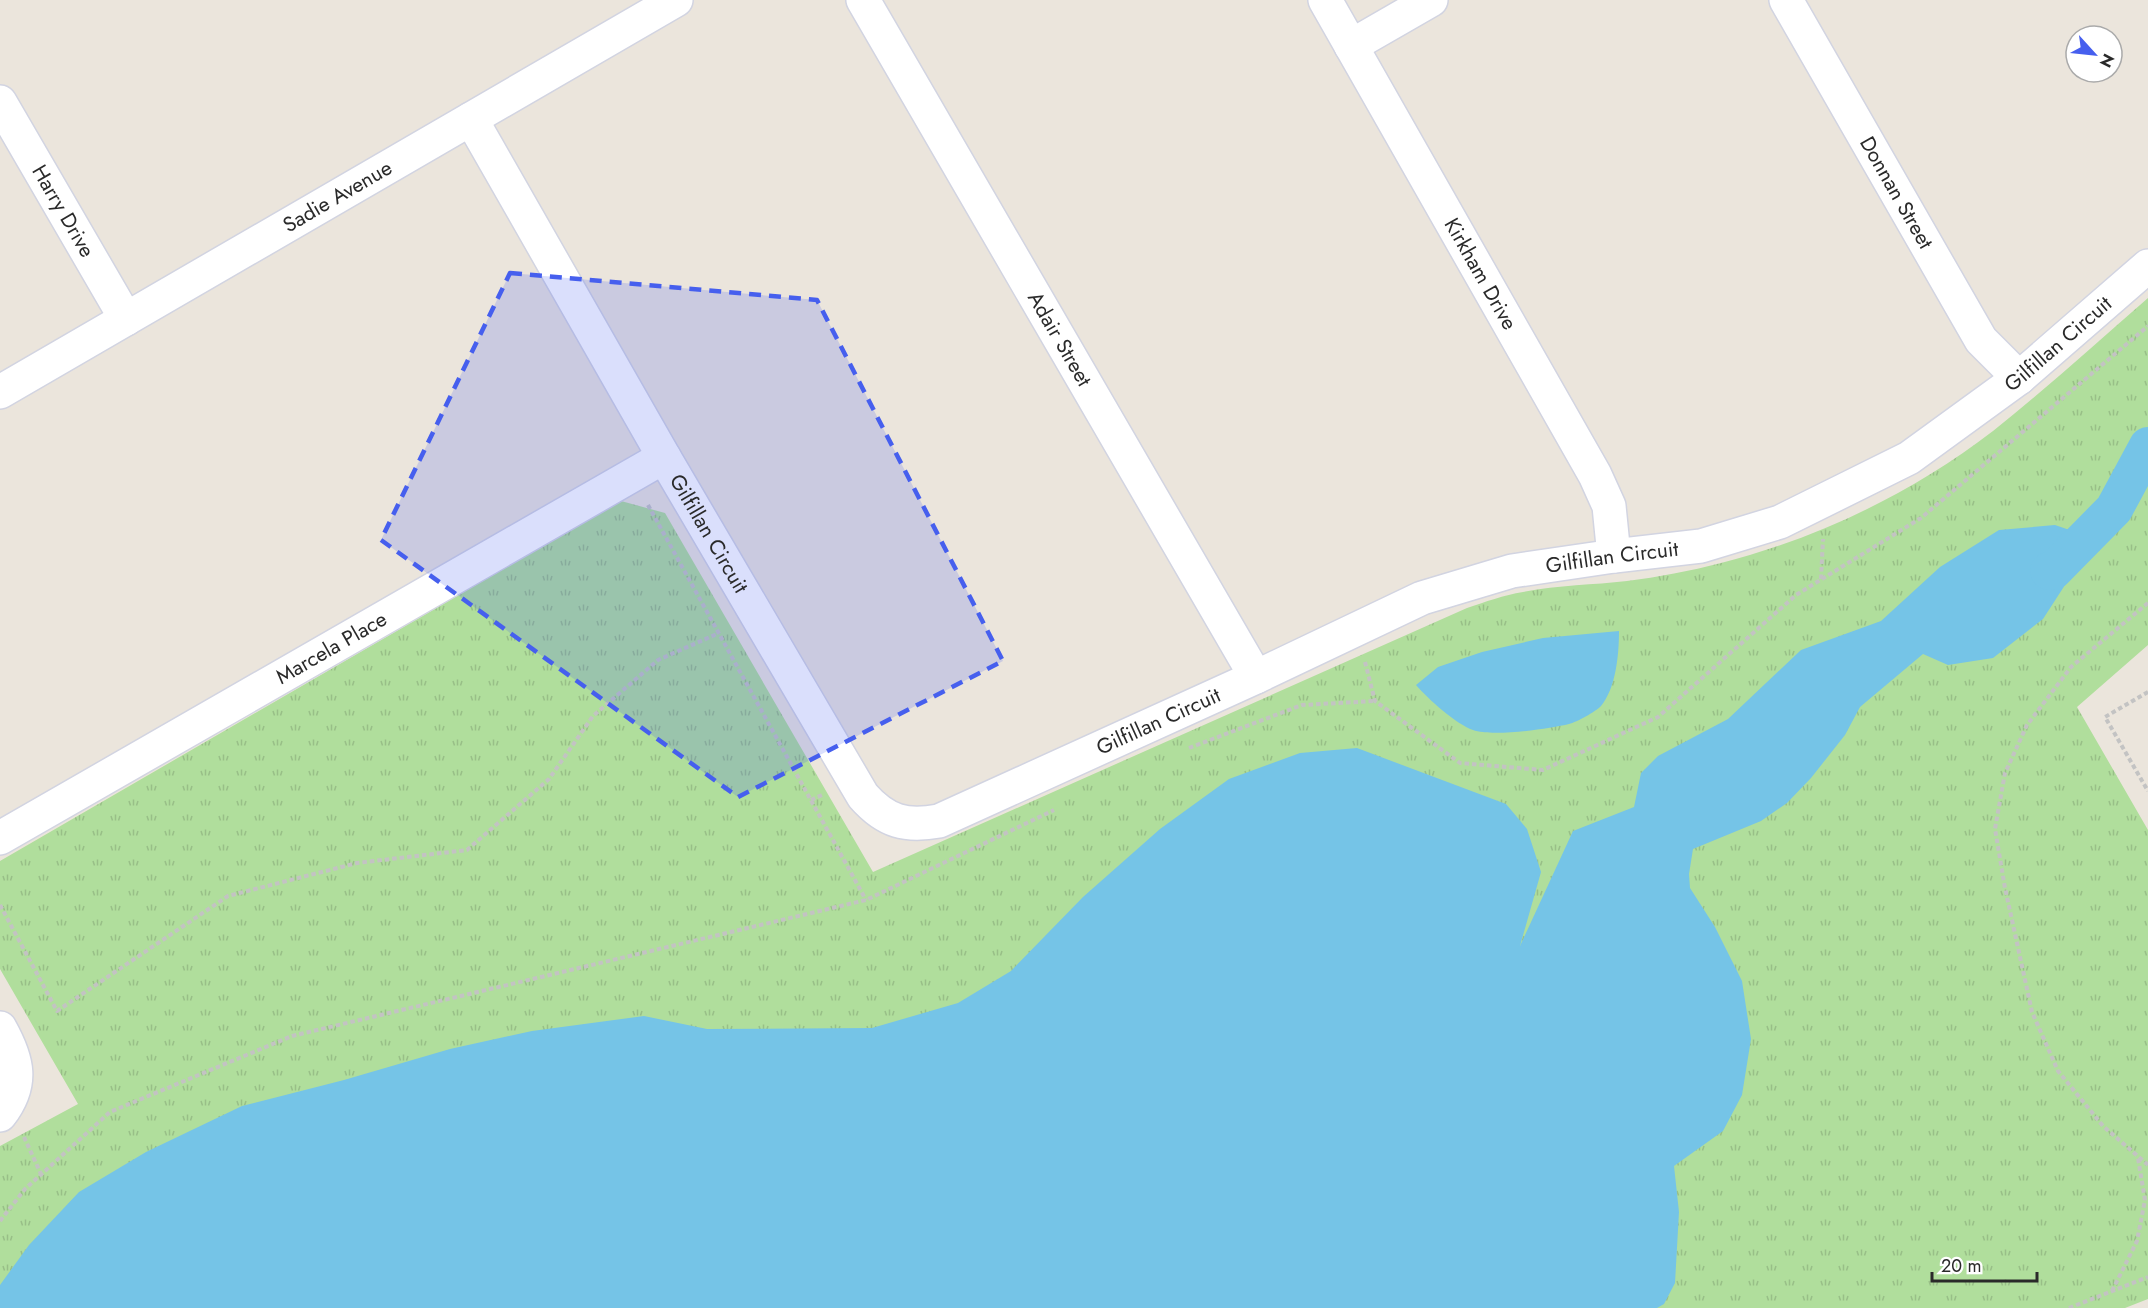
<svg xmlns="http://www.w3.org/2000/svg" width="2148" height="1308" viewBox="0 0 2148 1308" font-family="Jost,sans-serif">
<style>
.grass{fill:url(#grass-tufts)}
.water{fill:#75c4e7}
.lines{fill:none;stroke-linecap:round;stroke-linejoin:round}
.canal{stroke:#75c4e7;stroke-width:38}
.minor-casing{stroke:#d2d4e1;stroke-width:36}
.path{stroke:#c3c3c3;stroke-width:4;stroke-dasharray:4.5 3;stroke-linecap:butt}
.minor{stroke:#fff;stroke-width:33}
.marked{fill:#465fee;fill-opacity:0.2;stroke:#465fee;stroke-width:4.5;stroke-dasharray:12 8;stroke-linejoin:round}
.labels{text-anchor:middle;stroke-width:6;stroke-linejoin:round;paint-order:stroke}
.street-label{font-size:21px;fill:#2a2a2a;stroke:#fff}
</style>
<defs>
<pattern id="grass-tufts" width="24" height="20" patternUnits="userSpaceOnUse" patternTransform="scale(1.5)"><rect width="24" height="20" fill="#b0de9c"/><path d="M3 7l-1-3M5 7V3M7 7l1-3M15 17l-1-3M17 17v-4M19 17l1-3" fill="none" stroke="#98bf87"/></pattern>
</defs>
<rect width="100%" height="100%" fill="#ebe5dc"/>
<path class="grass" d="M2148,298V645L2077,707L2148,830V1299L2125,1308H0V1146L78,1104L0,969V861L621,501L665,513L873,872L1467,608C1485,602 1504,595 1523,592C1558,585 1593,585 1627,581C1658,577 1690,571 1721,563C1819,538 1912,493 1993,431C2046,389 2096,343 2148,298Z"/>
<g class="water">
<polygon points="2055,525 2087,536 2065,585 2043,619 1993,658 1948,665 1923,654 1860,707 1845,735 1811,778 1787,803 1761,821 1693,849 1689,874 1690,888 1715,927 1742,981 1751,1039 1742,1095 1723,1131 1674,1166 1679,1212 1675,1283 1664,1304 1657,1308 0,1308 0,1285 29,1245 79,1192 146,1152 242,1106 344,1080 450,1049 532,1031 644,1016 707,1029 872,1028 958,1003 1011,971 1083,897 1160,829 1229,779 1300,753 1357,748 1506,804 1527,829 1541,872 1520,946 1573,831 1634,807 1641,773 1658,756 1728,719 1801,650 1881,621 1940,567 1999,530"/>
<path d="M1619,631C1619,654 1616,688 1601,706C1595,712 1577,722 1569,724C1549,729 1492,737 1473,730C1456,724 1428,699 1416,685L1438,667L1482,652L1543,638Z"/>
</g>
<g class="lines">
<polyline class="canal" points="2049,571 2054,570 2114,509 2148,446"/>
<defs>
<g id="minor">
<path id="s1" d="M863,0L1256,677"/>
<path id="s2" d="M1325,0L1595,475L1609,506L1614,556"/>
<path id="s3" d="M1786,0L1981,340L2019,378"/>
<polyline points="1351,46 1431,0"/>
<path id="s4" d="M0,102L126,319"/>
<path id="s5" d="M471,119L664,457L863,796C886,822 906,827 939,821L1256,677L1422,598L1512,571L1614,556L1701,546L1780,522L1909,458L2019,378L2148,266"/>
<path id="s6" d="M0,392L676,0"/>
<path id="s7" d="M0,838L664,457"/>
<path d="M0,1028C18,1060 24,1084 0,1115"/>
</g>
</defs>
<use href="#minor" class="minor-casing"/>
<g class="path">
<polyline points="648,505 866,900"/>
<polyline points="1821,579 1823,539"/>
<polyline points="2148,603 2071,667 2027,725 2005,773 1995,829 2005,888 2032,1012 2058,1071 2103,1126 2148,1165"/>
<polyline points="1365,662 1375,701 1460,763 1543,770 1658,717 1796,595 1921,518 2148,326"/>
<polyline points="2148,692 2105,717 2148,791"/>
<polyline points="1189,748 1302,705 1375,701"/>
<polyline points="811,800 824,794"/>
<polyline points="0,905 57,1011 228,896 357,863 467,850 549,779 593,716 658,660 719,633"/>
<polyline points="24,1137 41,1174"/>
<polyline points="0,1221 25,1189 110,1112 292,1036 866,900 1054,810"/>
<polyline points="2112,1291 2137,1241 2145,1200 2138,1158"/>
<polyline points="2069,1308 2148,1277"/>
</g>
<use href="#minor" class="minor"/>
</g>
<path class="marked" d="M510,273L817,300L1003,661L738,797L381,540Z"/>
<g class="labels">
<g class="street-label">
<text dy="7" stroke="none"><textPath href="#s3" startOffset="222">Donnan Street</textPath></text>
<text dy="7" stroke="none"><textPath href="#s6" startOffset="390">Sadie Avenue</textPath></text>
<text dy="7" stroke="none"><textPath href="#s4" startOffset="126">Harry Drive</textPath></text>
<text dy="7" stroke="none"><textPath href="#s2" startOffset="315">Kirkham Drive</textPath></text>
<text dy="7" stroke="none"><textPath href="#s1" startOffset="392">Adair Street</textPath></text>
<text dy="7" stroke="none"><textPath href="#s5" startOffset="2098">Gilfillan Circuit</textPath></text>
<text dy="7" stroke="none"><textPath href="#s5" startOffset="478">Gilfillan Circuit</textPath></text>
<text dy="7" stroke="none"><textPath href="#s5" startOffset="1594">Gilfillan Circuit</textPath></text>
<text dy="7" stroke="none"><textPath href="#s7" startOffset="382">Marcela Place</textPath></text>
<text dy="7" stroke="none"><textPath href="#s5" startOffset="1108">Gilfillan Circuit</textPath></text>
</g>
</g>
<g transform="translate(2094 54) rotate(117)"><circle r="28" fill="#ffffff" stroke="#aaaaaa" stroke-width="1.5"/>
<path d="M0-4.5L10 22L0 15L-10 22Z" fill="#465fee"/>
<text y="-9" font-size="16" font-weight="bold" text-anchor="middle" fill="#2a2a2a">N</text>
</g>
<path d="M1932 1272v9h105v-9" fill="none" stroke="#2a2a2a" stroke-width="3"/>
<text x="1941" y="1272" font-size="18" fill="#2a2a2a" stroke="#ffffff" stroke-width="4.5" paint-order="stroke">20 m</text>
</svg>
